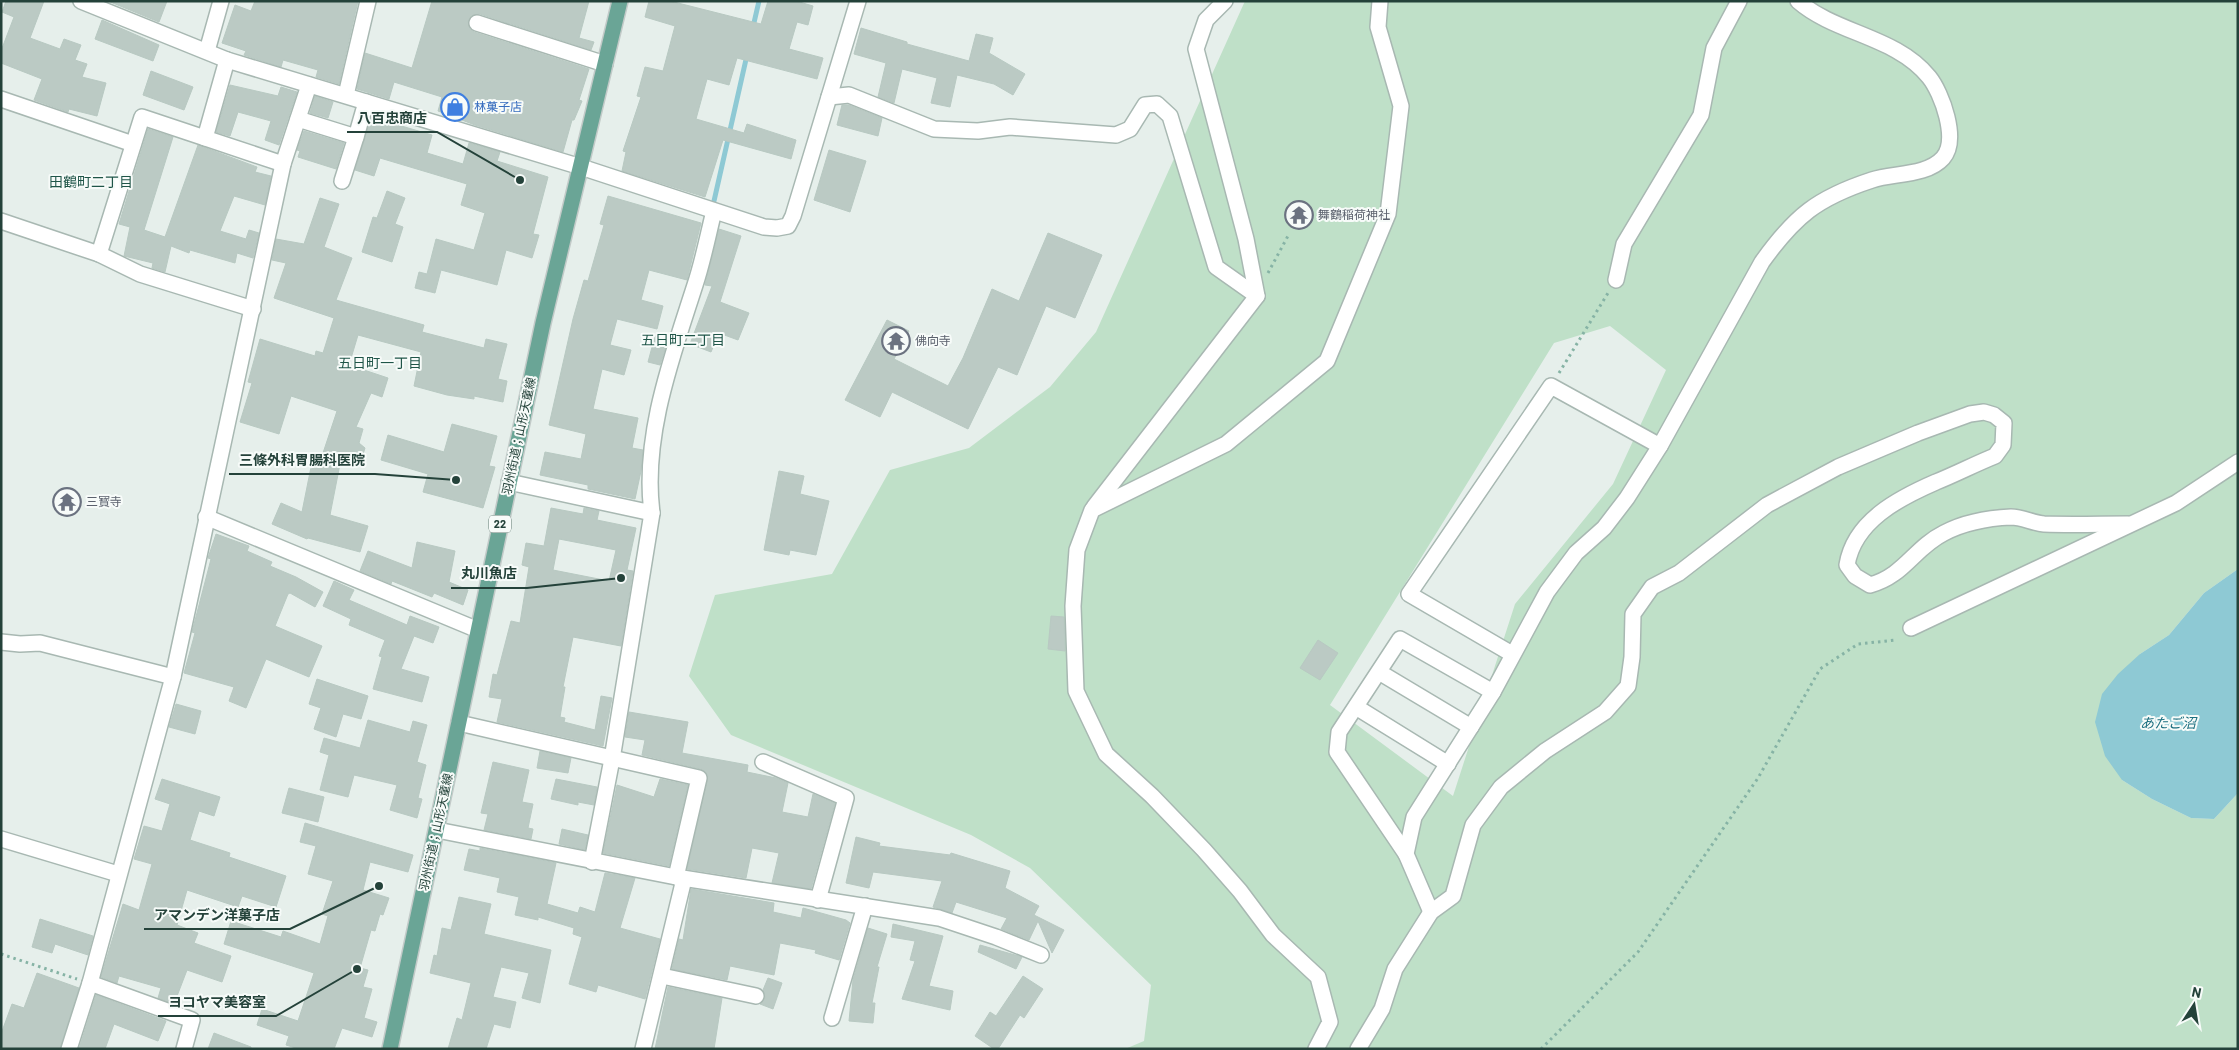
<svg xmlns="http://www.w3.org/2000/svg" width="2239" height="1050" viewBox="0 0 2239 1050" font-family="Barlow,'Noto Sans JP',sans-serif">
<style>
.green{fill:#bfe0c8;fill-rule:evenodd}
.water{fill:#8ec9d4}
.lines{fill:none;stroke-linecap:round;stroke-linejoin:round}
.stream{stroke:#8ec9d4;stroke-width:5}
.building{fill:#bbcac4;stroke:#b8c9c2;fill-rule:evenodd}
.minor-casing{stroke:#a8b8b2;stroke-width:18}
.major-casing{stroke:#c2cac8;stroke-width:18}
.path{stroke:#86b3a5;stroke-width:3;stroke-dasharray:2.5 4;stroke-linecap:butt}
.minor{stroke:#fff;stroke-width:15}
.major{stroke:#6aa596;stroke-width:15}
.labels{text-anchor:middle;stroke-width:4;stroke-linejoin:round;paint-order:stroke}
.shield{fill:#f7fbf9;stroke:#637a73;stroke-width:1}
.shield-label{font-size:11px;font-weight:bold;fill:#24423a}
.shop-label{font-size:12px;fill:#366cbe;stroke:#f7fbf9;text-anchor:start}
.worship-label{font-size:12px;fill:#5b616d;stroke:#f7fbf9;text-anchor:start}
.street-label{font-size:12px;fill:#24423a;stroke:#f7fbf9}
.neighbourhood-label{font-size:14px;fill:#1f5548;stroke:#f7fbf9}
.water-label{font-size:14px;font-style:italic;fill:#1c6f80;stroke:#f7fbf9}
.leader{fill:none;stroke:#24423a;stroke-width:2}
.callout-dot{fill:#24423a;stroke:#f7fbf9;stroke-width:2}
.callout-label{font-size:14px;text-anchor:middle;font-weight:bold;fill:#24423a;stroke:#f7fbf9;stroke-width:4;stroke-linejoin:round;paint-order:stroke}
</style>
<rect width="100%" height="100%" fill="#e6efeb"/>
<path class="green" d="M1245,1H2238V569L2204,593L2169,635L2140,654L2122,780L2152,799L2191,818L2214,819L2238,793V1049H1125L1144,1041L1151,985L1030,868L971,835L731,735L689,676L715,595L832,574L890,470L969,448L1050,387L1096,332ZM1610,326L1666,370L1613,484L1515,604L1453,796L1330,705L1554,343Z"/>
<polygon class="water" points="2238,569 2238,793 2214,819 2191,818 2152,799 2122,780 2105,756 2095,722 2102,694 2118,674 2140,654 2169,635 2204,593"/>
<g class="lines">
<g class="stream">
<polyline points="753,27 759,1"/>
<polyline points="714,201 747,55"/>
</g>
</g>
<g class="building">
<polygon points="6,1 44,1 30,38 60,49 64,39 81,45 75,60 87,64 82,77 106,83 97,116 69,109 68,112 34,100 42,79 1,63 1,51 14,17 2,12"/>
<polygon points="108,1 167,1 159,22"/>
<polygon points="255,1 358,1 339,84 316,77 318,70 283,60 281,67 244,55 246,51 222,43 235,5 251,11"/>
<polygon points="432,1 589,1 579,38 594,42 591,50 480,14 471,16 468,21 470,29 474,32 589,69 579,100 582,101 574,120 572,120 563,152 475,125 438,111 442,97 394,82 389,99 357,89 365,53 412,68"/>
<polygon points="649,1 670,1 761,24 768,1 796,1 813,6 808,25 797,22 789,49 823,58 817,79 737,58 729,85 707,79 696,119 744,133 747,124 796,140 791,159 723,140 705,197 622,171 626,152 623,151 641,97 637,96 645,67 663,71 675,26 645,17"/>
<polygon points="102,20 159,45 153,61 95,39"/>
<polygon points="861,28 907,42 907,44 969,61 976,34 993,38 989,53 1025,74 1013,95 994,84 957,75 950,107 931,103 937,78 902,69 894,103 878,97 886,63 854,54"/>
<polygon points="151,71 193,87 184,110 143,95"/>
<polygon points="230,85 278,96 281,87 297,92 279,145 265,140 271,121 238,112 230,136 216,132"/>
<polygon points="315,96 333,102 328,118 310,113"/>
<polygon points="842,105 849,105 882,118 878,136 837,125"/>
<polygon points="371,117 432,135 427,153 463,164 469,143 500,152 497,161 548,177 533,234 539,235 532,258 506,250 497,285 441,270 435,293 415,288 419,272 427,274 436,239 474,250 485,213 461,205 467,184 380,158 374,176 355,170"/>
<polygon points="148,129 173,137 144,230 165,237 198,145 257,167 255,172 271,176 265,205 234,196 220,231 246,239 249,230 259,233 253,258 237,253 235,263 190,250 189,253 171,246 165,272 152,268 153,263 124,256 130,227 119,224"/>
<polygon points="304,131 344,143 336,169 298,157 300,151 297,150"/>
<polygon points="829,150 866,161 850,212 814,200"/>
<polygon points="387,191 405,198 395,224 403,227 392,262 362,252 373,217 377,218"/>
<polygon points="608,196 701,223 687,280 649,270 641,300 663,306 657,329 617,319 610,345 631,350 624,375 602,369 593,409 638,418 632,448 643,450 641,471 635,499 588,489 588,485 540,475 545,452 581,459 586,434 549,425 573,319 584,280 588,281 604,225 600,224"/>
<polygon points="320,198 339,204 324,247 352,258 336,300 424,325 422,332 484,348 486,339 507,344 498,379 507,381 503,402 474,396 474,399 447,395 414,386 421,352 358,335 349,365 388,378 382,397 371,393 356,427 363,429 359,443 365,448 361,461 342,454 330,515 368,526 360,552 308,538 307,539 272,524 281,503 302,512 311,467 318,468 337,411 291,396 279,434 240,422 252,383 248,382 260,339 315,356 316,351 323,353 334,318 274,298 286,263 272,260 276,239 304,244"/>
<polygon points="719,229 741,236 720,302 749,313 738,340 719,333 711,352 690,344 712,286 705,285"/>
<polygon points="1048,233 1102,255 1075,318 1046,306 1017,375 998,367 968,429 892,392 880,417 845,400 887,320 909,331 894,359 948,386 963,358 992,289 1019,301"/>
<polygon points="655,336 668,340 660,365 648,362"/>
<polygon points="452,424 497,436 489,466 495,467 483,508 423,492 428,474 381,460 388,435 444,452"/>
<polygon points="779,471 804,476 800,494 829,501 816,555 790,550 789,555 764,550"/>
<path d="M551,508L583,514L584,508L599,511L597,520L636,528L627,570L633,571L621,646L573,637L563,687H565L560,717L565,718L564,722L595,730L601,696L612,698L603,746L497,722L502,699L489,697L493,674L497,675L511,621L520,623L529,567L522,565L526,543L544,546ZM559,539L616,550L609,581L553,570Z"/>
<polygon points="216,534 249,546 247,551 272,562 270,566 296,577 323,592 315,607 290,593 288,594 275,626 322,646 309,677 266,659 246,708 229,701 234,687 184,673 195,633 192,632 211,559 208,558"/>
<polygon points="417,542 455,551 449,582 468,590 463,605 434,593 432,597 392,581 391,584 360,571 368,551 412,568"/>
<polygon points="334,581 354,590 349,600 407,625 410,616 439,627 433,643 414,636 401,669 429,677 422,702 373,689 382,657 379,656 385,640 349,625 351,619 323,606"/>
<polygon points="1051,616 1064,617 1065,651 1048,649"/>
<polygon points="1318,640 1338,653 1320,680 1300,668"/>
<polygon points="317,679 368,696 361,719 343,714 336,737 314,729 321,708 309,704"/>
<polygon points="176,704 201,711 195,734 169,727"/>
<polygon points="629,712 688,722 682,753 748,765 747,772 776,778 788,783 782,812 808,817 813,794 835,803 811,889 772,883 779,853 752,848 746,878 687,869 708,775 701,769 642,755 645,740 625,737"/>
<polygon points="368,720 410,732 413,721 427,725 417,762 426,765 418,798 422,799 417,818 390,810 397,785 354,775 348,797 320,790 329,755 320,752 324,738 360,748"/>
<polygon points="540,751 571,758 568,773 537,768"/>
<polygon points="493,762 529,770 522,802 533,804 528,828 533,829 531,839 484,830 488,814 481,813"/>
<polygon points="162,779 220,797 214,816 199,811 190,840 230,853 229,857 286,876 276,907 242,896 238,907 187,890 177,925 198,933 194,943 231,956 222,982 187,970 174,1004 158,998 161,988 119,976 117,983 101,977 123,904 139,910 152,864 134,859 144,826 162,831 170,804 155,799"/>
<polygon points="556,779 597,787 594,805 578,802 578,805 551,799"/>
<polygon points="660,779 688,785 669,866 603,853 617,785 654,797"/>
<polygon points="289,788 324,797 318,822 282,813"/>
<polygon points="305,823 413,855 408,872 370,862 363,890 389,898 383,915 380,914 375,931 371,930 360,968 368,970 363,987 372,989 364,1018 377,1022 372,1037 342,1028 334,1049 299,1049 286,1045 289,1036 257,1025 262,1009 298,1021 314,973 224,944 231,921 281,937 283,931 320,944 328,916 322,914 333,881 308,874 316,846 300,842"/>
<polygon points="562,829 588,835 585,850 559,844"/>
<polygon points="856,837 880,843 879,846 950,855 951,853 1010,871 1005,888 1039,906 1034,915 1064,930 1052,953 1038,921 1029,940 1001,929 1007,918 956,902 952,913 933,907 942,881 873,872 869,888 846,883"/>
<polygon points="480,848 556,863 547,904 578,913 580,907 595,912 605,873 635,878 620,928 660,939 645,999 598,985 596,992 569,984 582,937 573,934 574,928 538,917 538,920 515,915 519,897 497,892 500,878 464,870 469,849 480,851"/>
<polygon points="691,889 774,903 773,912 801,918 803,908 846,920 850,923 839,960 815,953 816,950 780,943 774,975 730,966 727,980 672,969 679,939 683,940"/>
<polygon points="459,897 491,904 484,934 551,950 540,1003 522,998 529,973 501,967 493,997 516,1002 510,1028 494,1024 486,1049 448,1049 457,1018 462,1020 471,983 430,973 434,955 437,956 442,928 451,930"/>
<polygon points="40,919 93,936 88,955 55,944 52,953 32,947"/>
<polygon points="893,924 943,936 929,986 953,991 950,1010 902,999 915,961 910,960 915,941 891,937"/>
<polygon points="868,928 887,934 877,967 879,967 872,1003 875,1003 873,1023 849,1021 853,980"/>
<polygon points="980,945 1022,957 1016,969 978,952"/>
<polygon points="37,973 79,988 60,1049 1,1049 1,1034 12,1004 24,1008"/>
<polygon points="1023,976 1043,989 1024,1018 1020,1015 998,1049 994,1049 975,1036 990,1012 996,1016"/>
<polygon points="768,978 782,983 773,1009 760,1004 765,998 763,990"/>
<polygon points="668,987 722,998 714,1049 655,1049"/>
<polygon points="96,995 166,1021 158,1041 114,1024 105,1049 79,1049"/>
<polygon points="214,1033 251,1047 251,1049 208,1049"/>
</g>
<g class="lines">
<defs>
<g id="minor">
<polyline points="81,1 227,60 581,167 764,227 777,228 788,226 793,216 858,1"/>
<polyline points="477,23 605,64"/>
<polyline points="207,51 221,1"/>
<polyline points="227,60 205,138 283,164"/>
<polyline points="346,95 368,1"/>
<polyline points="829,97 849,95 934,129 978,131 1010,127 1116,135 1130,129 1145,105 1157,104 1170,116 1216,267 1257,296"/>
<polyline points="1,99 133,144"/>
<polyline points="298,119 356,137 366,102"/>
<polyline points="205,138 142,117 99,254 140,274 253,309"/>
<polyline points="342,181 356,137"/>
<polyline points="1,221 99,254"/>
<polyline points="1616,280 1624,244 1701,115 1714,48 1739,1"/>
<path d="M509,482L652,513C642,437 672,357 695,285C703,261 708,235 714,211"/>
<polyline points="1094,507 1257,296 1246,239 1196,49 1206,20 1225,1"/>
<polyline points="206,517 478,630"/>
<polyline points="1911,628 2176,503 2238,462"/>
<polyline points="1,642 20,644 40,643 173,677"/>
<polyline points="1512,654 1409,594 1551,386 1660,446"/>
<polyline points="1379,672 1471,727"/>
<polyline points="1356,707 1448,764"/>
<polyline points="459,723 699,778 676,877"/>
<polyline points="763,762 846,798 818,900"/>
<polyline points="437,830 676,877 939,918 996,937 1041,955"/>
<polyline points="1,839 118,874"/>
<polyline points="1406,854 1337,752 1339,732 1400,639 1493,692"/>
<polyline points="592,862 612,759 652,513"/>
<path d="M1431,912L1406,854L1414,817L1493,692L1547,592L1576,553L1604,528L1627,498L1660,446L1762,262C1795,216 1817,198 1872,180C1893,173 1927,176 1943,158C1959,140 1942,93 1929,77C1896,36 1836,34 1798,1"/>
<polyline points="662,976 756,996"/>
<polyline points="90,983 192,1020 184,1049"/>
<polyline points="832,1018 865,906"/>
<polyline points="69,1049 90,983 173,677 283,164 309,85"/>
<polyline points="643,1049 684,879"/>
<polyline points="1316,1049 1330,1022 1318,977 1273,935 1240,891 1204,850 1152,796 1106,754 1076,691 1073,606 1077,550 1092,510 1226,444 1327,361 1388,214 1401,106 1378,27 1380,1"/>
<path d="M1358,1049L1382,1009L1395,969L1431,912L1453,896L1473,825L1501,787L1545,751L1605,712L1628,686L1632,657L1633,614L1652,587L1679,573L1767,505L1838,467L1918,433L1970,414L1984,412L1994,415L2004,423L2003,445L1995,456C1975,464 1956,474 1936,482C1899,498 1854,521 1847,565L1855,576L1870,585C1904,576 1914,548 1944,533C1963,523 1989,518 2011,517C2022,517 2033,523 2044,524C2072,525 2101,524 2128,524"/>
</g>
<polyline id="major" points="390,1049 543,323 620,1"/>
</defs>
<use href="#minor" class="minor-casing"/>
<use href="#major" class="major-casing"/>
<g class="path">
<polyline points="1268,273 1289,234"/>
<polyline points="1559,373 1608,293"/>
<polyline points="1,954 77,979"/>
<polyline points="1541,1049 1638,952 1758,778 1820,669 1858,644 1896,640"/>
</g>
<use href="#minor" class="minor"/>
<use href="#major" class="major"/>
</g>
<defs>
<symbol id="shop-ring" viewBox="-11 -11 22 22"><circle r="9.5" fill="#f7fbf9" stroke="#3f7fe0" stroke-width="1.5"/><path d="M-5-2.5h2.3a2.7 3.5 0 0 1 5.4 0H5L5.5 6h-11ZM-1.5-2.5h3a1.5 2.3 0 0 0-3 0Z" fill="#3f7fe0"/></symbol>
<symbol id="temple-ring" viewBox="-11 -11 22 22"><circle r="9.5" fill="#f7fbf9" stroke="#6b7280" stroke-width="1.5"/><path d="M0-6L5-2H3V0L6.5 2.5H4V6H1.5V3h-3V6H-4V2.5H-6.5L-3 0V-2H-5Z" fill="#6b7280"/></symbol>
</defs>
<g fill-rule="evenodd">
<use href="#shop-ring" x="439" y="91" width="32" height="32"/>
<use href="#temple-ring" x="1283" y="199" width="32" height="32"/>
<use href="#temple-ring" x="880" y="325" width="32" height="32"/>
<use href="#temple-ring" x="51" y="486" width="32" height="32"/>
</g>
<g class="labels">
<rect class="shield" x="489" y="515.5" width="22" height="17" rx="4"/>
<g class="shield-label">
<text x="500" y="528">22</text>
</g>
<g class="shop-label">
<text x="474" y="111">林菓子店</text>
</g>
<g class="worship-label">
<text x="1318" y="219">舞鶴稲荷神社</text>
<text x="915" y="345">佛向寺</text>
<text x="86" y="506">三寳寺</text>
</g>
<g class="street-label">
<text transform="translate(519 436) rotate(-78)" y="4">羽州街道；山形天童線</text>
<text transform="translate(436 832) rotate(-78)" y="4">羽州街道；山形天童線</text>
</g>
<g class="neighbourhood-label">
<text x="91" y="187">田鶴町二丁目</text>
<text x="683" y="345">五日町二丁目</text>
<text x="380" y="368">五日町一丁目</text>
</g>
<g class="water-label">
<text x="2168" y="728">あたご沼</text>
</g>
</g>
<path class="leader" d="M520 180L437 132H347M456 480L375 474H229M621 578L527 588H451M379 886L290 929H144M357 969L276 1016H158"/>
<g class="callout-dot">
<circle cx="520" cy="180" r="5"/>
<circle cx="456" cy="480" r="5"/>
<circle cx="621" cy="578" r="5"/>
<circle cx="379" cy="886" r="5"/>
<circle cx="357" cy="969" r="5"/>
</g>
<g class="callout-label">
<text x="392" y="123">八百忠商店</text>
<text x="302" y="465">三條外科胃腸科医院</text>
<text x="489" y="578">丸川魚店</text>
<text x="217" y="920">アマンデン洋菓子店</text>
<text x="217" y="1007">ヨコヤマ美容室</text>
</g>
<rect width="2239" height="1050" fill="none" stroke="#24423a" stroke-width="5"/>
<g transform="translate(2194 1005) rotate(12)" stroke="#f7fbf9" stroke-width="4" paint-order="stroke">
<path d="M0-4L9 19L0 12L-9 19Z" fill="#24423a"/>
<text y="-8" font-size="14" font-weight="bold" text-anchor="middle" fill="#24423a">N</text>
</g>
</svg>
